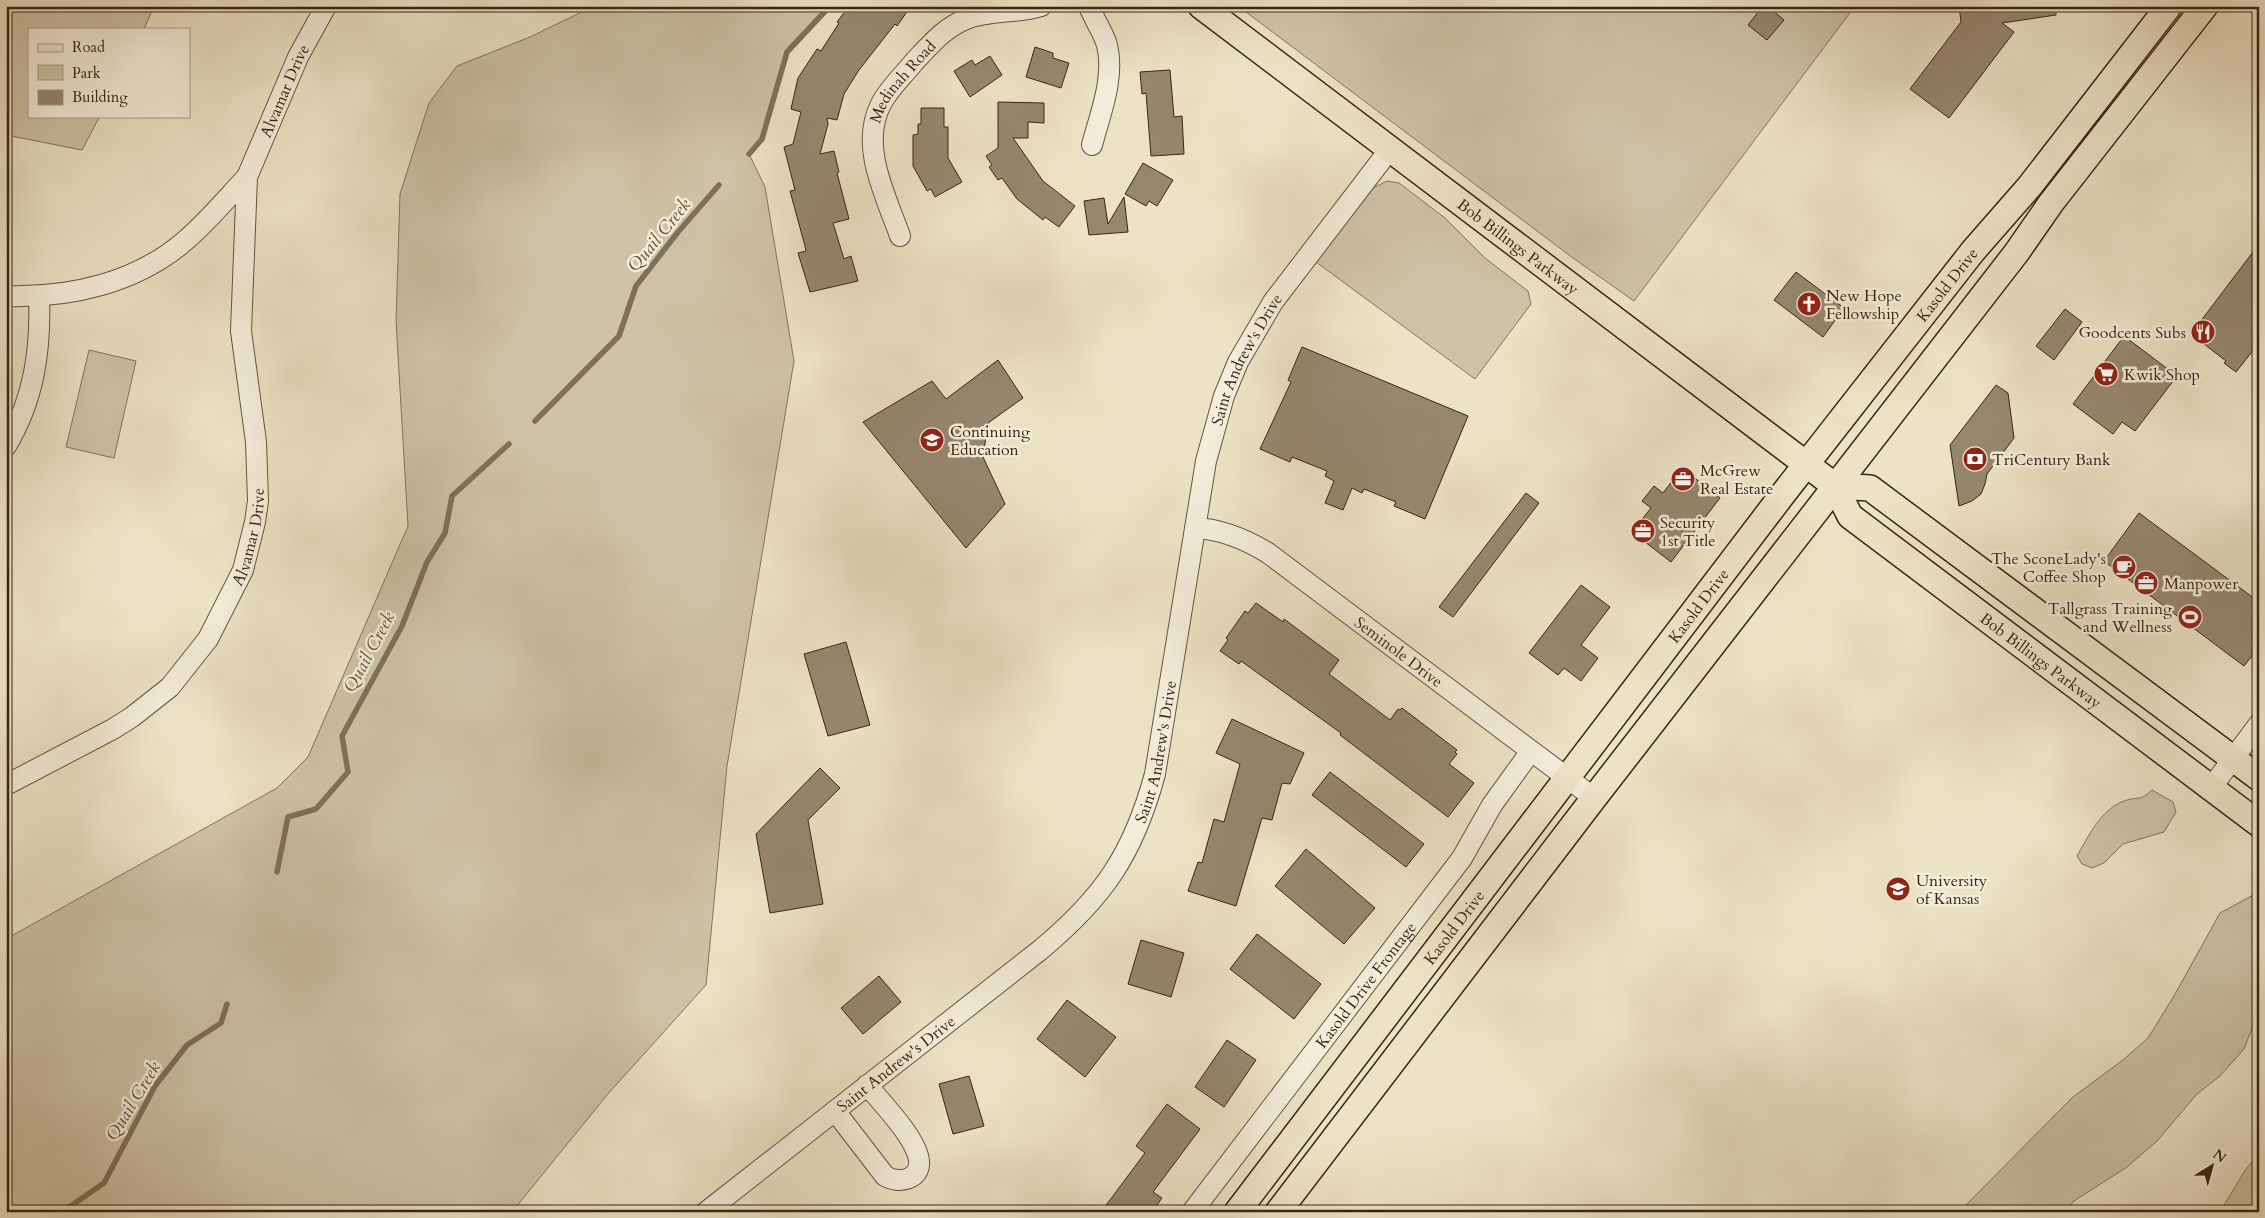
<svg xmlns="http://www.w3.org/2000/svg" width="2265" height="1218" viewBox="0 0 2265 1218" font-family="Cardo,serif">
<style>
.green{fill:#cec3a7;stroke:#84745c}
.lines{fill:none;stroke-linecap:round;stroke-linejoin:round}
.stream{stroke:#807059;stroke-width:5.5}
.building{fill:#968770;stroke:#392412}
.minor-casing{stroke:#66543f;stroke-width:22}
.major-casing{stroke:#392412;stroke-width:28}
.minor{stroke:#f3edda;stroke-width:20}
.major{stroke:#ece3c6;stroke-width:25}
.labels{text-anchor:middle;stroke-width:5;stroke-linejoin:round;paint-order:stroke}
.street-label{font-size:16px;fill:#392412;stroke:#f3edda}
.poi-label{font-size:16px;fill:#392412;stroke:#f3edda;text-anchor:start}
.water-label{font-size:18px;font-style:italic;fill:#62503c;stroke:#f3edda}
</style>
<rect width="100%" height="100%" fill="#ece3c6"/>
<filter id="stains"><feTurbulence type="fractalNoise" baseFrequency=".004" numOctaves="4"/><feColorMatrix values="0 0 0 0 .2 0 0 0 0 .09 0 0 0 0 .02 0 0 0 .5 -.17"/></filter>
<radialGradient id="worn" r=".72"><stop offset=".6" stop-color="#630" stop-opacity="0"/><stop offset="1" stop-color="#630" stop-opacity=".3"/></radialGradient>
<g class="green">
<polygon points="6,6 154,6 144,29 29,29 29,116 100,116 82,150 6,135"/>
<polygon points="594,6 830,6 787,52 762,139 749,154 765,187 794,361 727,766 706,985 607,1095 512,1212 6,1212 6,939 277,788 308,757 408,526 396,321 400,194 429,103 457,66 530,37"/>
<polygon points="1238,6 1855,6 1634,301 1573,258"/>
<polygon points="1387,181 1399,183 1445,218 1485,258 1528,291 1531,304 1475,379 1316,262 1373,188"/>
<polygon points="89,350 136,361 114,458 66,447"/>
<path d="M2152,790L2173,802L2176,812L2164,832L2123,844L2104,863L2092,868L2082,864L2077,856C2088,837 2101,809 2124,801C2138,796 2139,802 2152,790Z"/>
<polygon points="2259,892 2259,1023 2254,1023 2244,1049 2220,1076 2197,1094 2157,1141 2127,1167 2074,1201 2064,1212 1959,1212 2073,1097 2123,1060 2148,1038 2174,996 2220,913"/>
<polygon points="2259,1154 2259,1212 2220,1212 2246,1169"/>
</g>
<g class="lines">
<g class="stream">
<polyline points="749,154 762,139 787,52 830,6"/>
<polyline points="535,421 619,336 636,286 678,232 719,185"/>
<polyline points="277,872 288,817 316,809 348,772 342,736 402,626 427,562 445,533 452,496 509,444"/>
<polyline points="62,1212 104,1183 155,1086 187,1045 221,1023 227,1004"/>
</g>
</g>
<g class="building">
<polygon points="849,6 911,6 897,26 895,24 859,70 844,94 837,120 827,118 828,124 820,154 834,151 839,172 837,173 849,219 833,223 844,259 851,256 858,281 810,292 798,253 806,251 805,246 790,191 795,190 784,147 793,144 801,112 791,109 798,78 817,49 821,51 839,23 837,22"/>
<polygon points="1763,6 1767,6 1784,20 1767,40 1748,25"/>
<polygon points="1959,6 2056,6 2056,15 2002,23 2014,32 1949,118 1910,89 1961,22"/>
<polygon points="1035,47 1053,53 1053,58 1069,63 1061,88 1026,77"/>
<polygon points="990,56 1002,75 970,97 954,71 972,60 975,65"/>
<polygon points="1170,70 1174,117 1182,116 1184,154 1151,156 1146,93 1142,94 1140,72"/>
<polygon points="998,102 1044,103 1044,123 1028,122 1028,138 1013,138 1043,181 1075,206 1059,227 1045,217 1043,220 1017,199 1002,178 998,180 989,167 992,165 986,156 998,148"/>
<polygon points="921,108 944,108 944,127 948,127 948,158 962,182 935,197 931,189 927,191 913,166 913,135 918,134 918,124 921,124"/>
<polygon points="1143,163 1173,180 1157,206 1149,201 1146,206 1125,194"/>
<polygon points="1124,197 1128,232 1089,235 1084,201 1104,198 1108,224"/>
<polygon points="2259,244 2259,343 2236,372 2224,363 2226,361 2191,334"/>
<polygon points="1796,272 1844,308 1823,337 1774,300"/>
<polygon points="2065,309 2082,322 2054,360 2036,346"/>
<polygon points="2124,336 2177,376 2135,431 2122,422 2113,434 2073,404"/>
<polygon points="1302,347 1468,416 1425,519 1394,506 1396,502 1364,489 1362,493 1352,488 1343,510 1325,503 1334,481 1325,476 1327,471 1292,457 1290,462 1260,449 1291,382 1288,380"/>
<polygon points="998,360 1023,398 988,423 983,457 1005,504 966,548 863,422 932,381 946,399"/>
<polygon points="1996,385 2008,393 2014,438 1987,474 1985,484 1981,494 1972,501 1959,506 1950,445"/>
<polygon points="1682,468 1720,498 1671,562 1632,532 1651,508 1642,501 1654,486 1663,493"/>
<polygon points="1526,493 1539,503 1453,617 1439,607"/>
<polygon points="2139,513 2259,602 2259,647 2244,666 2104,561"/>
<polygon points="1581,585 1610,607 1581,645 1598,658 1581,681 1564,668 1558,675 1529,653"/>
<polygon points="1256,603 1283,622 1284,619 1339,660 1329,674 1390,720 1398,709 1400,710 1402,708 1457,750 1455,752 1457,754 1449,764 1474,783 1448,817 1340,735 1341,733 1241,661 1239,664 1220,651 1228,640 1226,638 1245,611 1248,613"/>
<polygon points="846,642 870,725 828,736 804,654"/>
<polygon points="1232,719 1304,753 1290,784 1282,783 1272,820 1262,818 1236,906 1188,891 1198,862 1202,863 1214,819 1224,822 1240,764 1216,753"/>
<polygon points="820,768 840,788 808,820 823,904 770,913 756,834"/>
<polygon points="1330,772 1424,844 1406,867 1312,795"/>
<polygon points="1306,849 1375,908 1344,944 1275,886"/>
<polygon points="1257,934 1321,984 1294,1019 1230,969"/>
<polygon points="1141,940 1184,953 1171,997 1128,984"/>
<polygon points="879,976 901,1002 863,1034 841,1008"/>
<polygon points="1067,1000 1116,1037 1085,1077 1037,1039"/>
<polygon points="1227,1040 1256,1060 1224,1107 1195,1087"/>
<polygon points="969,1076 984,1126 953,1134 939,1084"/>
<polygon points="1167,1104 1200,1129 1153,1192 1162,1198 1152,1212 1101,1212 1145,1153 1136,1146"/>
</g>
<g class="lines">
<defs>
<g id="minor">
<path d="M1089,6C1094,20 1103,31 1107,45C1115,78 1100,114 1092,145"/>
<path id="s1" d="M900,236C886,196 859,146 881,104C889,88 903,76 914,62C930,45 944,28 966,19C990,9 1017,14 1041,6"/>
<path d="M6,296C70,298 137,283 186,240C208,221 227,198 247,177"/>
<path d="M6,446C34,400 41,350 39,297"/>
<path id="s2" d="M1195,528C1222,529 1245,539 1268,553L1594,798"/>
<path id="s3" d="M6,785L113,729L132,717L170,687L208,639L243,570L255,522L258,501L256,442L241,331L247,177L298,57L326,6"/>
<polyline points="2211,788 2259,724"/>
<path d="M835,1111L885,1176C898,1184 921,1180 919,1161C917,1139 882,1103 867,1085"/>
<path id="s4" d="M706,1212L1039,951C1103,898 1133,855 1155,774L1206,461L1224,396L1238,362L1273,302L1390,149"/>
<path id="s5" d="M1192,1212L1462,858L1492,805L1531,751"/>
</g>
<g id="major">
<path id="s6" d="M1201,6L1835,486L1850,516L2259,824"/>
<polyline points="1835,486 1870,488 2259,778"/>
<path id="s7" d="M1237,1212L1783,494L1973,251L2029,187L2169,6"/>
<polyline points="1278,1212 1594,798 2017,252 2051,203 2205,6"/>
</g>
</defs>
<use href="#minor" class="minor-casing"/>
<use href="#major" class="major-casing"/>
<use href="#minor" class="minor"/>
<use href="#major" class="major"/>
</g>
<defs>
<symbol id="church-disc" viewBox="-11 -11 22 22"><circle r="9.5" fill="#8f2418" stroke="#f3edda"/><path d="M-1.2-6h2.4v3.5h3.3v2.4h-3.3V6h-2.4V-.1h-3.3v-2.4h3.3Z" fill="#fff"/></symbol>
<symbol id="restaurant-disc" viewBox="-11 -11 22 22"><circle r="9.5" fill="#8f2418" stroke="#f3edda"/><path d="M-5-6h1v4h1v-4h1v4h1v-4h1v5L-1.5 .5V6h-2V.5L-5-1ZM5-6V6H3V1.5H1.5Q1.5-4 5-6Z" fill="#fff"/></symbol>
<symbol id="supermarket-disc" viewBox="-11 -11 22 22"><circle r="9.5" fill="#8f2418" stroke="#f3edda"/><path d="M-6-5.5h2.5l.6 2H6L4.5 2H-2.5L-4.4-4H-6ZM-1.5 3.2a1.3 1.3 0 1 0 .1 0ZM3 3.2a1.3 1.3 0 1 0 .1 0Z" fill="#fff"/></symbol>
<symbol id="university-disc" viewBox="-11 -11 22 22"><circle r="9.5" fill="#8f2418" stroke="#f3edda"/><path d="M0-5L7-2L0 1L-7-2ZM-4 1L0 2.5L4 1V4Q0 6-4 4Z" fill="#fff"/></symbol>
<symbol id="bank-disc" viewBox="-11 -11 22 22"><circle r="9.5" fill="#8f2418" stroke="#f3edda"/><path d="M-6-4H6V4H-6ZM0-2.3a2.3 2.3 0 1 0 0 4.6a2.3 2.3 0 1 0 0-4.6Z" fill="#fff"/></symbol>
<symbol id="office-disc" viewBox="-11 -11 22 22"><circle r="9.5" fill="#8f2418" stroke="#f3edda"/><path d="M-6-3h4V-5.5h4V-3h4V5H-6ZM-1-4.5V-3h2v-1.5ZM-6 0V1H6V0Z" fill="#fff"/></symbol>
<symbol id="cafe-disc" viewBox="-11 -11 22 22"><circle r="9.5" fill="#8f2418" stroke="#f3edda"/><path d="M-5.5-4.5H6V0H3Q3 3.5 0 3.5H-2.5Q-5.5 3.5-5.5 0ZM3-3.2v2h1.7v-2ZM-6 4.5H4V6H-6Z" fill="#fff"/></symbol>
<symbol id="stadium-disc" viewBox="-11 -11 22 22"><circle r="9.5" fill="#8f2418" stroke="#f3edda"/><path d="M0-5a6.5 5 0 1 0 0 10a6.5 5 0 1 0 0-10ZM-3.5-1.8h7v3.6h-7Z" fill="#fff"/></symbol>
</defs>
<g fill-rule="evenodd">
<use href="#church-disc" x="1795" y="290" width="28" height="28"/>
<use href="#restaurant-disc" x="2189" y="318" width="28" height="28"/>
<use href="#supermarket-disc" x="2092" y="360" width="28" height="28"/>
<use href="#university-disc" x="918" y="426" width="28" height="28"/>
<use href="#bank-disc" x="1961" y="445" width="28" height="28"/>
<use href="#office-disc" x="1669" y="465" width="28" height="28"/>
<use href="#office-disc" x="1629" y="517" width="28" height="28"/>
<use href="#cafe-disc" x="2110" y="553" width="28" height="28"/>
<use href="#office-disc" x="2132" y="569" width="28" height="28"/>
<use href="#stadium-disc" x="2176" y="603" width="28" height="28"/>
<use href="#university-disc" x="1884" y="875" width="28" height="28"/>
</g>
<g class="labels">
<g class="street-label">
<text dy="6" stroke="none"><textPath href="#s1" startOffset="168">Medinah Road</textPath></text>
<text dy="6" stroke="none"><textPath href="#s3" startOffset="820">Alvamar Drive</textPath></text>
<text dy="6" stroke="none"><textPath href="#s6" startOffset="398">Bob Billings Parkway</textPath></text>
<text dy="6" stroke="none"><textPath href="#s7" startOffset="1168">Kasold Drive</textPath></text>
<text dy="6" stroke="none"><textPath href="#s4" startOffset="1066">Saint Andrew's Drive</textPath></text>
<text dy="6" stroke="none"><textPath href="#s3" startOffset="364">Alvamar Drive</textPath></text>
<text dy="6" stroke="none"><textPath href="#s7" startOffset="762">Kasold Drive</textPath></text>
<text dy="6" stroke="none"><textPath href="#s2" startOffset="242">Seminole Drive</textPath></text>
<text dy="6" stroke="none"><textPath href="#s6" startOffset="1068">Bob Billings Parkway</textPath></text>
<text dy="6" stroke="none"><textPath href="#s4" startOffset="661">Saint Andrew's Drive</textPath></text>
<text dy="6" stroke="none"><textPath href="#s7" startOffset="358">Kasold Drive</textPath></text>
<text dy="6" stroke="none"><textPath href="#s5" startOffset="286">Kasold Drive Frontage</textPath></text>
<text dy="6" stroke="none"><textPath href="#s4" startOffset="241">Saint Andrew's Drive</textPath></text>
</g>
<g class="poi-label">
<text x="1826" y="301">New Hope<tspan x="1826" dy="18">Fellowship</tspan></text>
<text x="2186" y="338" text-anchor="end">Goodcents Subs</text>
<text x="2124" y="380">Kwik Shop</text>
<text x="950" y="437">Continuing<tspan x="950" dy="18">Education</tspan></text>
<text x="1992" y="465">TriCentury Bank</text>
<text x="1700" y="476">McGrew<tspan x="1700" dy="18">Real Estate</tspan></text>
<text x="1660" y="528">Security<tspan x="1660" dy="18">1st Title</tspan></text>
<text x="2106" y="564" text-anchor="end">The SconeLady's<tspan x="2106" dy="18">Coffee Shop</tspan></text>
<text x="2164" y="589">Manpower</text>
<text x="2172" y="614" text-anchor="end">Tallgrass Training<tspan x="2172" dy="18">and Wellness</tspan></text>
<text x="1916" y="886">University<tspan x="1916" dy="18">of Kansas</tspan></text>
</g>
<g class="water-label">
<text transform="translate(659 235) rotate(-51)" y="6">Quail Creek</text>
<text transform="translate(369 652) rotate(-62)" y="6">Quail Creek</text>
<text transform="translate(133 1101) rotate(-59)" y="6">Quail Creek</text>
</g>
</g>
<rect width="2265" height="1218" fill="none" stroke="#ece3c6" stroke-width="25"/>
<rect x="8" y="8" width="2250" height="1203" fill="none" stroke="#392412" stroke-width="2.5"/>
<rect x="12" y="12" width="2240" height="1193" fill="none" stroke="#392412"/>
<rect x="28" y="28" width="162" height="90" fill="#f3edda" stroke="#a99d8a"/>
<rect x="38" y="44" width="25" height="8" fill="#ece3c6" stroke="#a99d8a"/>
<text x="72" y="52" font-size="15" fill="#392412">Road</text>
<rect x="38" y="65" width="25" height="15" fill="#cec3a7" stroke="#a99d8a"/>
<text x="72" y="78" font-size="15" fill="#392412">Park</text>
<rect x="38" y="90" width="25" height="15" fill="#968770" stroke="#a99d8a"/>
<text x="72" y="102" font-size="15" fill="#392412">Building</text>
<g transform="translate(2212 1166) rotate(37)" stroke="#f3edda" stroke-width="4" paint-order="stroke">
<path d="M0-4L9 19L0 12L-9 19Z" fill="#392412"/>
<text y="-8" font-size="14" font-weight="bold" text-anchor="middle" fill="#392412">N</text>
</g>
<rect width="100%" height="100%" filter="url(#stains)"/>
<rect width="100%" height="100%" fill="url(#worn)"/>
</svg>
